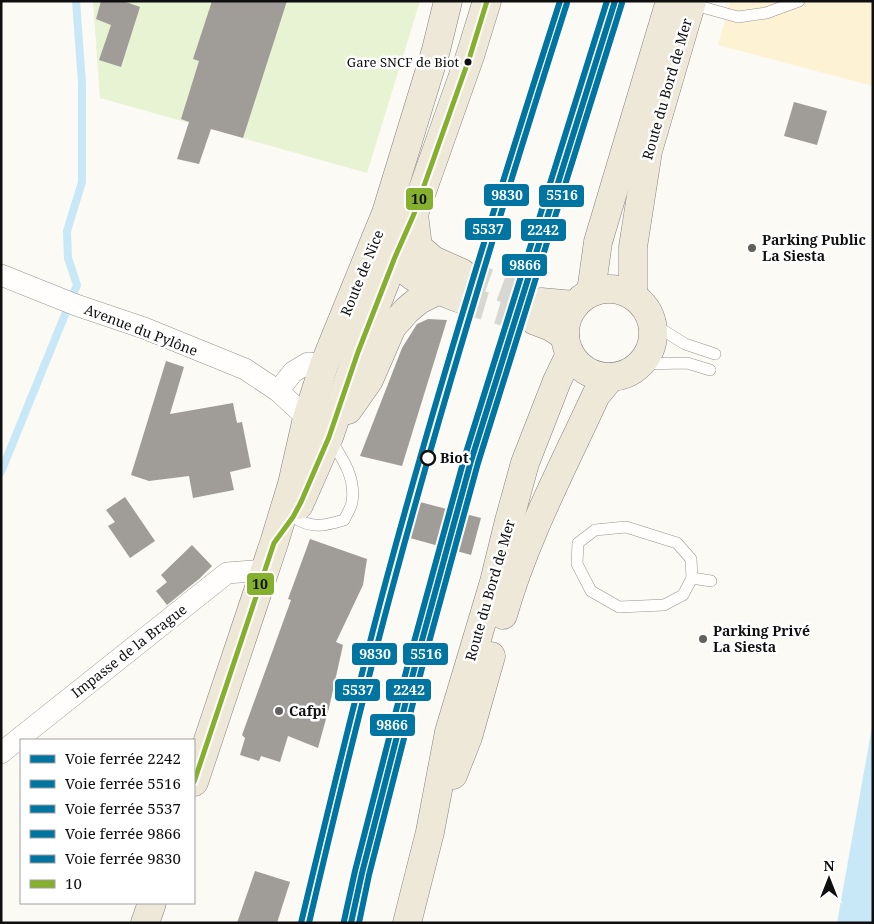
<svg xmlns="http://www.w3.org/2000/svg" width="874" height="924" viewBox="0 0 874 924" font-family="'Noto Serif',serif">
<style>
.green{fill:#e7f3d2}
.sand{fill:#fdf3d4}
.water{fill:#c8e8f8}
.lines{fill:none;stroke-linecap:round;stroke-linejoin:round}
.stream{stroke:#c8e8f8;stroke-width:8}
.building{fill:#a09d99}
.primary-tunnel{stroke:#d8d7d2;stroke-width:28;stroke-dasharray:28 14;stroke-linecap:butt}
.service-casing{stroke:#969592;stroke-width:12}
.minor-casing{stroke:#969592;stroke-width:22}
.primary-casing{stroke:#83827f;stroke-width:29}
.service{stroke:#fffefd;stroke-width:11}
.minor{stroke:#fffefd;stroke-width:21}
.primary{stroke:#eee8d9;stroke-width:28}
.bus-1-casing{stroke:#fff;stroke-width:9}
.bus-1{stroke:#85b02d;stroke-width:5}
.rail-1-casing{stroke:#fff;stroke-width:10}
.rail-2-casing{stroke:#fff;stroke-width:10}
.rail-3-casing{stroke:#fff;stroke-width:10}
.rail-4-casing{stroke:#fff;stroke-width:10}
.rail-5-casing{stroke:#fff;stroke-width:10}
.rail-1{stroke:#0075a1;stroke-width:6}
.rail-2{stroke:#0075a1;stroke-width:6}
.rail-3{stroke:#0075a1;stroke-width:6}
.rail-4{stroke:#0075a1;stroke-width:6}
.rail-5{stroke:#0075a1;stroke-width:6}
.bus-dot{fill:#0f0f0f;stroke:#fff;stroke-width:2}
.poi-dot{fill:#62615f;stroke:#fff;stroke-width:2}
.stop-dot{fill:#fff;stroke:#0f0f0f;stroke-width:2.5}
.labels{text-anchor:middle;stroke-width:5;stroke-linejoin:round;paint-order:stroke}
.bus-label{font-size:13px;fill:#0f0f0f;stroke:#fff;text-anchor:end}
.street-label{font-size:14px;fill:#0f0f0f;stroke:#fff}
.poi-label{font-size:14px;font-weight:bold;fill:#0f0f0f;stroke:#fff;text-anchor:start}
.stop-label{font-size:14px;font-weight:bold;fill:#0f0f0f;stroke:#fff;text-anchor:start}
.line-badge{stroke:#fff;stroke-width:2}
.badge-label{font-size:14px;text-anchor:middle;font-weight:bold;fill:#fff}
.pale-badge-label{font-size:14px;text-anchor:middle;font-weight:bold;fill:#111}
</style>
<rect width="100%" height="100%" fill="#fcfaf4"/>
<polygon class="green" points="93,1 420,1 367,173 100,98"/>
<polygon class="sand" points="730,1 873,1 873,86 718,45"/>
<polygon class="water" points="873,721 873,923 837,923"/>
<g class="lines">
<polyline class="stream" points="1,472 77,285 68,258 67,231 82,182 82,83 76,1"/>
</g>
<g class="building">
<polygon points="101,1 123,1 140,7 121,67 99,60 111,25 96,19"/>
<polygon points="212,1 287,1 243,138 211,129 199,164 177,159 189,122 181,119 199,61 193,59"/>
<polygon points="794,102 827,111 817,145 784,136"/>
<polygon points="428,319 447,320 402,466 360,456 402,348 417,324"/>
<polygon points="166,361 184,367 170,414 233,403 237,423 242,422 251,467 230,472 234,490 193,498 189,476 149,481 131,475"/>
<polygon points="125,497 155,541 130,558 108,526 115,522 106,510"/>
<polygon points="420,502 481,518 471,555 410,538"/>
<polygon points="310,539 367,559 363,585 336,642 343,645 329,708 318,748 288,736 280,762 261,756 259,761 240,755 245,738 242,735 291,600 288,599"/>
<polygon points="192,545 212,566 199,579 167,605 156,591 167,582 161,575"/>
<polygon points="255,871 290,882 277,923 237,923"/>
</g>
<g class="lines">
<g class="primary-tunnel">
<polyline points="462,273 541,302"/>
<polyline points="458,298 535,321"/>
</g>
<defs>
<g id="service">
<polyline points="691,4 738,17 766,13 799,1"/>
<polyline points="653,324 685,344 715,354"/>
<polyline points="641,364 687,363 710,370"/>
<path d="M293,517C312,529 324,526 344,520C347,514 351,508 352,502C356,477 342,458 330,439"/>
<polygon points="626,527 677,543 691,559 692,578 683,595 664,605 619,607 591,591 577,564 578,543 595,530"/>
<polyline points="692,578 711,581"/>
</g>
<g id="minor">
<polyline points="1,275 76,305 144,328 245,369 278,391 317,427"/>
<polyline points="278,391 293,372 308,363 324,365"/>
<polyline points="1,753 227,573 266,570"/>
</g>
<g id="primary">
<polyline points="414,214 418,247 433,260 462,273"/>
<path d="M392,241C393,246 393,253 395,257C404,277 439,291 458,298"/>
<circle cx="609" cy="333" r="44"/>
<polyline points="591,292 598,242 670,1"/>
<polyline points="633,295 633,247 648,151 692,1"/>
<polyline points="541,302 575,305"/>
<polyline points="535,321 551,327 565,336"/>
<polyline points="348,410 369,380 392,327 407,310 419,300 437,291"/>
<polyline points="299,505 329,437 358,352 395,257 414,214 470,56 487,1"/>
<path d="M503,615C525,538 563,467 596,395L611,377"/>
<polyline points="453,775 468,737 491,656"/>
<polyline points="194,782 274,543 292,484 307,418 324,365 386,213 436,50 448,1"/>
<polyline points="145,923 152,903"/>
<polyline points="407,923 430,832 449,732 494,582 509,521 525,463 557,381 570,354"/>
</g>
</defs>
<use href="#service" class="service-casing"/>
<use href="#minor" class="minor-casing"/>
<use href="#primary" class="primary-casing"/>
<use href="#service" class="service"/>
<use href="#minor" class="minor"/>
<use href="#primary" class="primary"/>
<defs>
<polyline id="bus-1" points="194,782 274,543 293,517 301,502 329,437 358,352 395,257 414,214 470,56 487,1"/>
</defs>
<use href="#bus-1" class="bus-1-casing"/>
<use href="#bus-1" class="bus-1"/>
<defs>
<polyline id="rail-1" points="351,923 362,873 415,666 471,461 615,1"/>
<polyline id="rail-2" points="359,923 369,875 422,668 478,463 622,3"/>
<path id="rail-3" d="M301,923C329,807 356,692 387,577C439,384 499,192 560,1"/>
<polyline id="rail-4" points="344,921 355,871 408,664 464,459 607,1"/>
<path id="rail-5" d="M309,923C336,808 364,692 395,578C447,385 506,194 567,3"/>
</defs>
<use href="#rail-1" class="rail-1-casing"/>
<use href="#rail-2" class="rail-2-casing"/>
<use href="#rail-3" class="rail-3-casing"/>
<use href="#rail-4" class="rail-4-casing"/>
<use href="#rail-5" class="rail-5-casing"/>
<use href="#rail-1" class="rail-1"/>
<use href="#rail-2" class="rail-2"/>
<use href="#rail-3" class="rail-3"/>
<use href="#rail-4" class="rail-4"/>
<use href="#rail-5" class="rail-5"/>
</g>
<circle class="bus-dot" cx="468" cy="62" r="4.5"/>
<g class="poi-dot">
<circle cx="752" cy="248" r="5"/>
<circle cx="703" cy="639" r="5"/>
<circle cx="279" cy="711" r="5"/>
</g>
<circle class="stop-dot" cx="428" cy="458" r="7"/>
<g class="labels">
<g class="bus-label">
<text x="459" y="67">Gare SNCF de Biot</text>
</g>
<g class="street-label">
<text transform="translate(667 89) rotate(-74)" y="5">Route du Bord de Mer</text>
<text transform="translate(362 273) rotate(-68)" y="5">Route de Nice</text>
<text transform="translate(141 330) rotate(21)" y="5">Avenue du Pylône</text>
<text transform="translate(490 590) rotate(-74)" y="5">Route du Bord de Mer</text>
<text transform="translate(129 651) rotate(-38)" y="5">Impasse de la Brague</text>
</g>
<g class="poi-label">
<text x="762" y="245">Parking Public<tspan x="762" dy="16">La Siesta</tspan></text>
<text x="713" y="636">Parking Privé<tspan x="713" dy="16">La Siesta</tspan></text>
<text x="289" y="716">Cafpi</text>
</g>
<g class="stop-label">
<text x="440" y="463">Biot</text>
</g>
</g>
<g class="line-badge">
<rect x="483" y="183" width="47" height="24" rx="5" fill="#0075a1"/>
<rect x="538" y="184" width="47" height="24" rx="5" fill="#0075a1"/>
<rect x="405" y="187" width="29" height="24" rx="5" fill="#85b02d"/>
<rect x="464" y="217" width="48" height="24" rx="5" fill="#0075a1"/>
<rect x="520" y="218" width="47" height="24" rx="5" fill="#0075a1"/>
<rect x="501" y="253" width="47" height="24" rx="5" fill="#0075a1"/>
<rect x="246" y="572" width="29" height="24" rx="5" fill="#85b02d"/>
<rect x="402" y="642" width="47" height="24" rx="5" fill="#0075a1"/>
<rect x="351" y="642" width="47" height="24" rx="5" fill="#0075a1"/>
<rect x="385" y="678" width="47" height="24" rx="5" fill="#0075a1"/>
<rect x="334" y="678" width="47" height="24" rx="5" fill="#0075a1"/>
<rect x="369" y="713" width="47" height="24" rx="5" fill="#0075a1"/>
</g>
<g class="badge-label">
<text x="507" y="200">9830</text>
<text x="562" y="200">5516</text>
<text x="488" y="234">5537</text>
<text x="543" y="235">2242</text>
<text x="525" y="270">9866</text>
<text x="426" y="659">5516</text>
<text x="375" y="659">9830</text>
<text x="409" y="695">2242</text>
<text x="358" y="695">5537</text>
<text x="392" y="730">9866</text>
</g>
<g class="pale-badge-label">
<text x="419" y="204">10</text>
<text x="260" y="589">10</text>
</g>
<rect width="874" height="924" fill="none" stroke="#0f0f0f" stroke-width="5"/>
<rect x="20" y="739" width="175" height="165" fill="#ffffff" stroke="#9f9f9f"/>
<rect x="30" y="755" width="25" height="8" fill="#0075a1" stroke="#9f9f9f"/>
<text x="65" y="764" font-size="15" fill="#0f0f0f">Voie ferrée 2242</text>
<rect x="30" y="780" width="25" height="8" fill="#0075a1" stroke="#9f9f9f"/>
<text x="65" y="789" font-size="15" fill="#0f0f0f">Voie ferrée 5516</text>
<rect x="30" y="805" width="25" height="8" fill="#0075a1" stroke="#9f9f9f"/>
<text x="65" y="814" font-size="15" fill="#0f0f0f">Voie ferrée 5537</text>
<rect x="30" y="830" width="25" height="8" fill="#0075a1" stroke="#9f9f9f"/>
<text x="65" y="839" font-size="15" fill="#0f0f0f">Voie ferrée 9866</text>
<rect x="30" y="855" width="25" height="8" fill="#0075a1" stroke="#9f9f9f"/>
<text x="65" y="864" font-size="15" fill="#0f0f0f">Voie ferrée 9830</text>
<rect x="30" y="880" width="25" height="8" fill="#85b02d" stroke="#9f9f9f"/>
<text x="65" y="889" font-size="15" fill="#0f0f0f">10</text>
<g transform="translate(829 879)" stroke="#ffffff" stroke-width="4" paint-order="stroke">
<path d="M0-4L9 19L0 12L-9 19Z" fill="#0f0f0f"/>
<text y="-8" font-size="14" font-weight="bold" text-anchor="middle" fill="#0f0f0f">N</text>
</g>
</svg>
